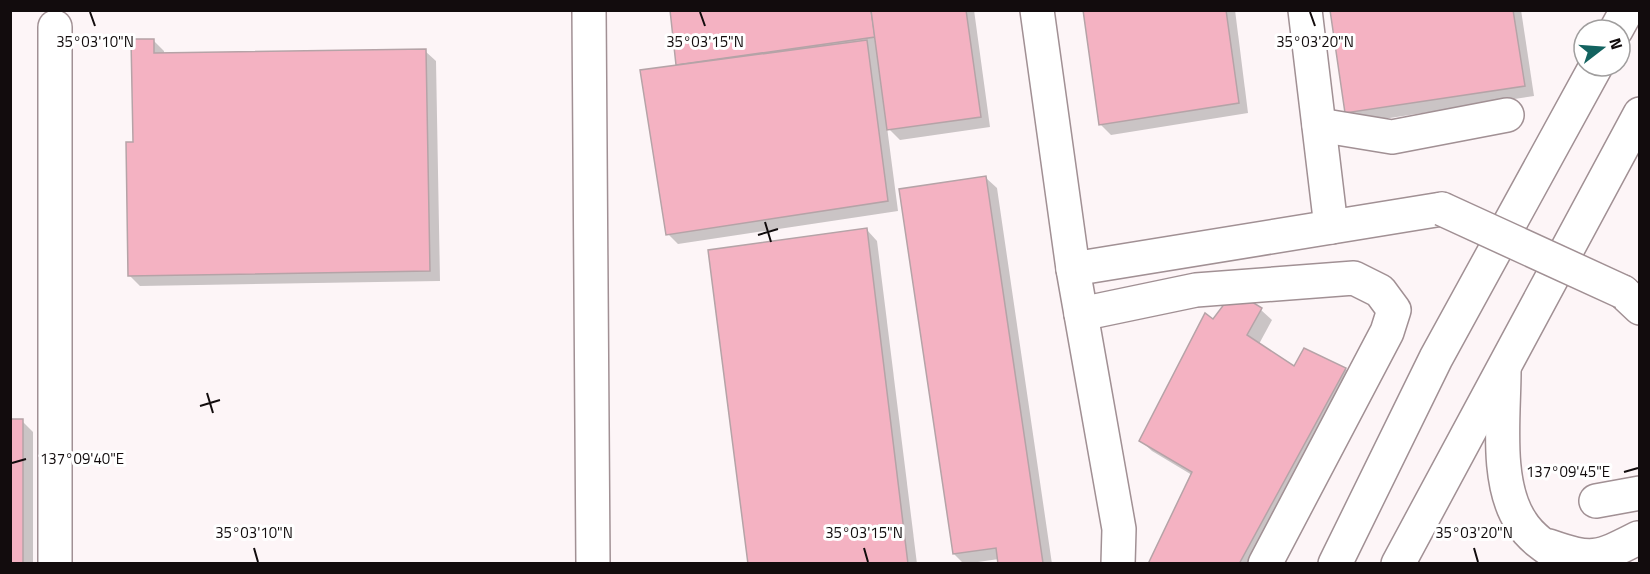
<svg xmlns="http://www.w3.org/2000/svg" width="1650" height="574" viewBox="0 0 1650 574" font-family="'Titillium Web',sans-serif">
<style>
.shadow{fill:#0003}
.building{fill:#f4b2c2;stroke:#b5a3a7;stroke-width:1.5}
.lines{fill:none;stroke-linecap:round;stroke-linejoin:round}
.minor-casing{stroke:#a19094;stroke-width:36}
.minor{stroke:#fff;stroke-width:33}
.minor-bridge-casing{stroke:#a19094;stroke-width:36;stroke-linecap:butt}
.minor-bridge{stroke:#fff;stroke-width:33}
.ticks{fill:none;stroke:#120c0d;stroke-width:2}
.ticks-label{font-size:15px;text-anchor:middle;fill:#120c0d;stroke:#fff;stroke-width:6;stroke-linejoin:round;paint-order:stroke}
</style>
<rect width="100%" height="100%" fill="#fdf5f7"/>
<g class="shadow">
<polygon points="672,10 974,10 990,127 900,140 887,127 898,211 678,244 668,234 678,66"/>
<polygon points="1085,10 1235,10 1248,113 1111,135 1100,124"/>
<polygon points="1331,10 1521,10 1534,96 1357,123 1347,112"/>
<polygon points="153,40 164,51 164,55 425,51 436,61 440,281 140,286 130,276 134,143"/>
<polygon points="986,178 997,188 1052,564 999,564 999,559 964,564 954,554"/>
<polygon points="867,230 877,241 917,564 750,564"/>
<polygon points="1234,293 1261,310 1272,320 1259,344 1294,368 1305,350 1346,369 1356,380 1256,564 1150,564 1192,475 1152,451 1141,441 1213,321"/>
<polygon points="22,421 33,432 33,564 10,564"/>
</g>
<g class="building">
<polygon points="670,10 871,10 875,37 676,65"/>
<polygon points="871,10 966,10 981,117 887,130"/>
<polygon points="1083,10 1226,10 1239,103 1099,125"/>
<polygon points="1330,10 1513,10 1525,86 1345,113"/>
<polygon points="131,39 154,39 154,53 426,49 430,271 128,276 126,142 133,142"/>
<polygon points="867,40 888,201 666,235 640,70"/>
<polygon points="986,176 1043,563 1040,564 998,564 996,548 953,554 899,189"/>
<polygon points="867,228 908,564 748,564 708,250"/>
<polygon points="1234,291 1262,308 1247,335 1294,366 1304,348 1346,368 1239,564 1148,564 1192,472 1139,441 1205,313 1213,319"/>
<rect x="10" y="419" width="13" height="145"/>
</g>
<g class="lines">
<defs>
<g id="minor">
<polyline points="589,10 593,564"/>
<polyline points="1037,10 1073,269 1119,529 1118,564"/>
<polyline points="1305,10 1331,227"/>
<polyline points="55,27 55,564"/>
<polyline points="1616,30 1627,10"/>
<polyline points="1319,125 1392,137 1507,115"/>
<polyline points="1073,269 1442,209"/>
<polyline points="1623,292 1640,308"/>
<polyline points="1081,314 1196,290 1354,278 1380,291 1394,310 1387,332 1265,564"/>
<path d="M1504,371C1504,416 1495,483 1521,522C1532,540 1553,552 1571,564"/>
<polyline points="1596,501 1640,493"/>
<path d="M1549,546C1592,561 1597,559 1638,538"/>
<polyline points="1335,564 1436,358 1596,66"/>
<polyline points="1398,564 1640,114"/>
</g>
</defs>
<use href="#minor" class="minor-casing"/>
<use href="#minor" class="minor"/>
<defs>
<polyline id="minor-bridge" points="1442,209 1623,292"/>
</defs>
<use href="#minor-bridge" class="minor-bridge-casing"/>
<use href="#minor-bridge" class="minor-bridge"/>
</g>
<path class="ticks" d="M90,12L95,26M700,12L705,26M1310,12L1315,26M765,222L771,242M758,235L778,229M207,393L213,413M200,406L220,400M12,463L26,459M1624,472L1638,468M254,548L258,562M864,548L868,562M1474,548L1478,562"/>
<g class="ticks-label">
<text x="95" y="47">35°03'10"N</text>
<text x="705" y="47">35°03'15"N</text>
<text x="1315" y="47">35°03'20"N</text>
<text x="82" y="464">137°09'40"E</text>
<text x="1568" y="477">137°09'45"E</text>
<text x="254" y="538">35°03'10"N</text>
<text x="864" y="538">35°03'15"N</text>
<text x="1474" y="538">35°03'20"N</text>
</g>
<rect width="1650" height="574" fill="none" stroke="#120c0d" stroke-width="24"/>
<g transform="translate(1602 48) rotate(73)"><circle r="28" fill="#ffffff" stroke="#a09e9e" stroke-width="1.5"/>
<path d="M0-4.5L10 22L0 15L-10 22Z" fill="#136360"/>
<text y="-9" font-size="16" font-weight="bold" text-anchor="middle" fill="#120c0d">N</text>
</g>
</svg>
